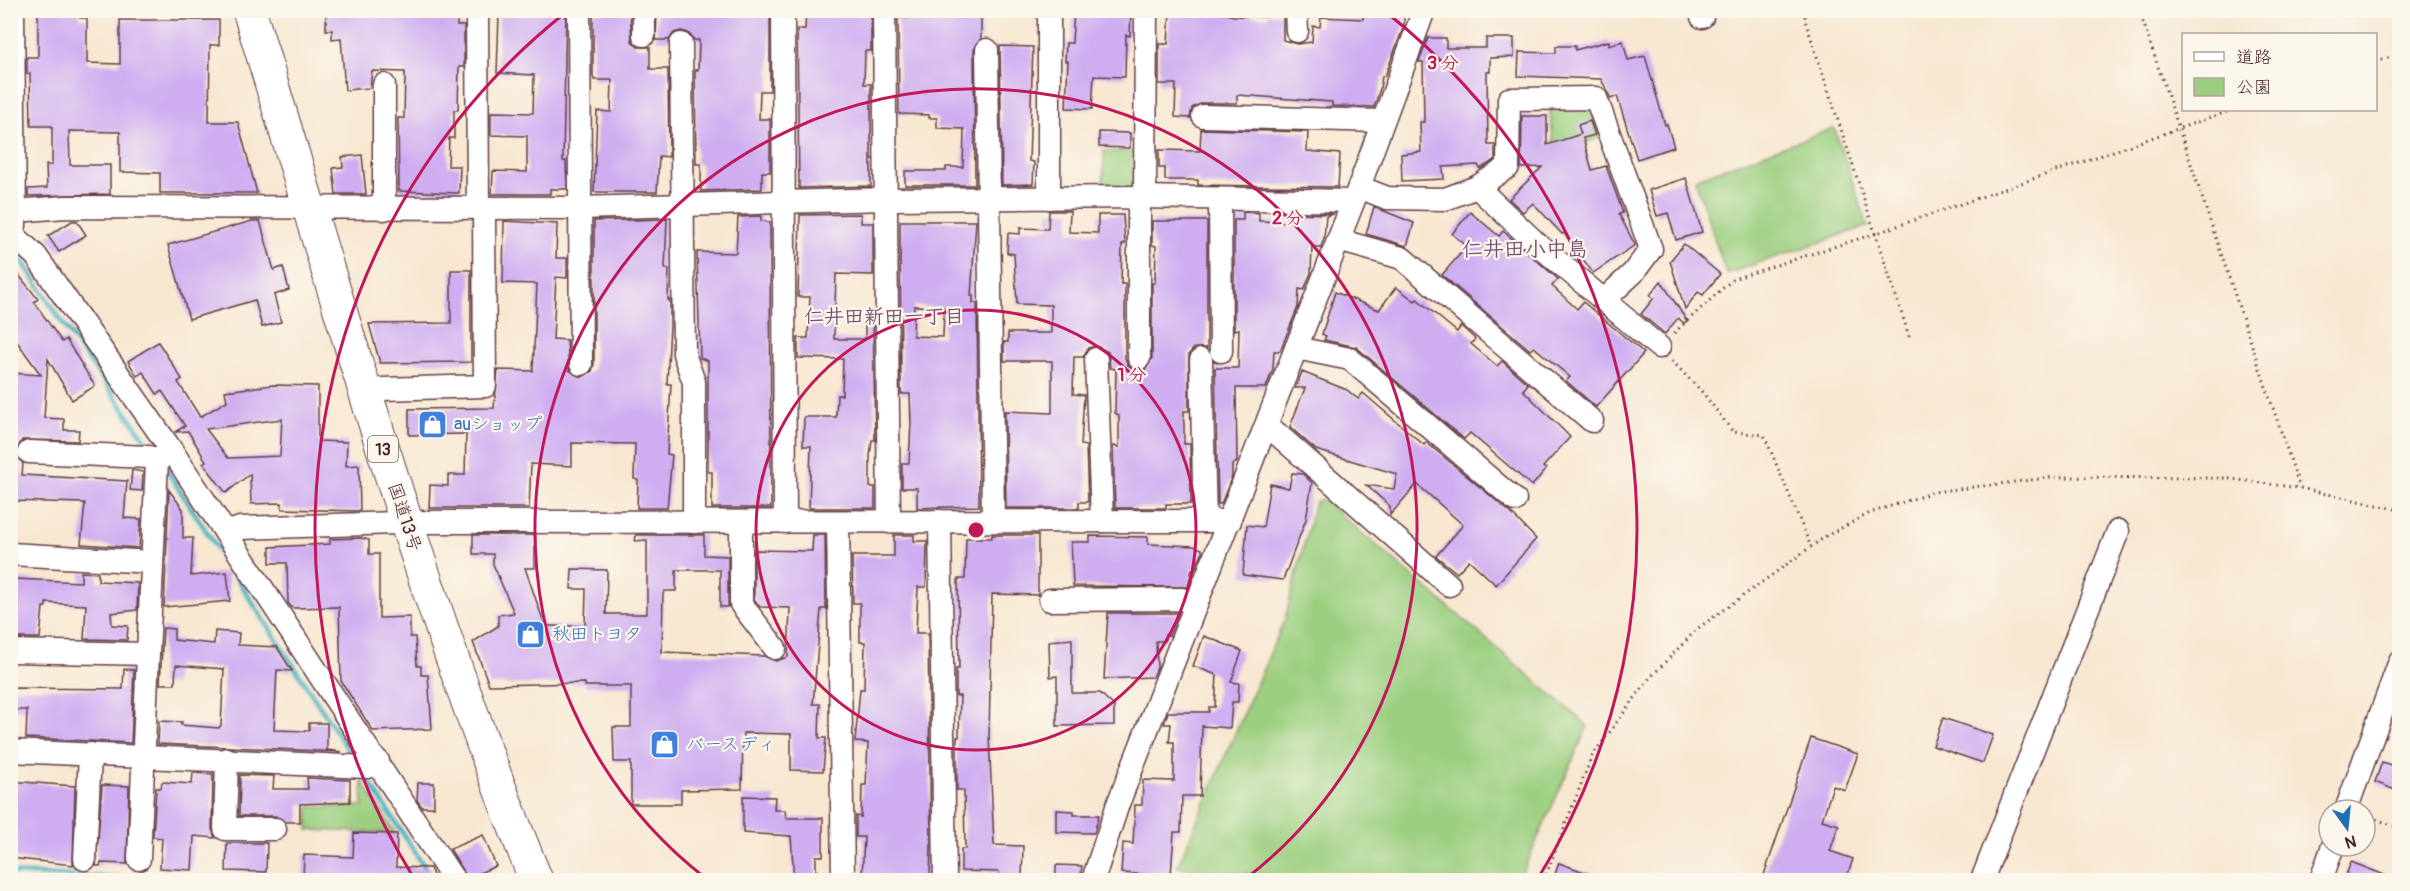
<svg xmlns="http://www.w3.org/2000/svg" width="2410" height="891" viewBox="0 0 2410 891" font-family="Pangolin,'Klee One',sans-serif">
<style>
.green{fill:#9ccf80;stroke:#737756;stroke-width:1.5}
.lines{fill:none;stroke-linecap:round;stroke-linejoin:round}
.stream{stroke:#45b1c3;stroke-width:5}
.building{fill:#ceadf1;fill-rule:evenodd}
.street-casing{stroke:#643d44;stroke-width:25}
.highway-casing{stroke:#643d44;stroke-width:35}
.path{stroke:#643d44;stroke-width:3;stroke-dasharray:1.5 4.5;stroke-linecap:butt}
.street{stroke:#fff;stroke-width:22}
.highway{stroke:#fff;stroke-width:33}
.ring{fill:none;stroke:#c2185b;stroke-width:3}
.labels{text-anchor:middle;stroke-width:4.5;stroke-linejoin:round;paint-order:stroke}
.shield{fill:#fbf7ec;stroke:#7f6065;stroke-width:1.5}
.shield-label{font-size:16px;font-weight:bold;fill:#4a1f2b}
.shop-label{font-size:18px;fill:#366cbe;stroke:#fbf7ec;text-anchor:start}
.street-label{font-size:18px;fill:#4a1f2b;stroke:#fbf7ec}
.neighbourhood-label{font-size:20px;font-weight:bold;fill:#785170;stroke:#fbf7ec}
.quarter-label{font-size:21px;font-weight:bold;fill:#785170;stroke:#fbf7ec}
.centre{fill:#c2185b;stroke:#fbf7ec;stroke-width:3}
.ring-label{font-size:18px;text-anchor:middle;font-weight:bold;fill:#c2185b;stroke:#fbf7ec;stroke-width:4.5;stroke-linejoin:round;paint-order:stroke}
</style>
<rect width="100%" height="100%" fill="#fbf7ec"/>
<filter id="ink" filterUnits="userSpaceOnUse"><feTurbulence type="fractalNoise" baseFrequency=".0167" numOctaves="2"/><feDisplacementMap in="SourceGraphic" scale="12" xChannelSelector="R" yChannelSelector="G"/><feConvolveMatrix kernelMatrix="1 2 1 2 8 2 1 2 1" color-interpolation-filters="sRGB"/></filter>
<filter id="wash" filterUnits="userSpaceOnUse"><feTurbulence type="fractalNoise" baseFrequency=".008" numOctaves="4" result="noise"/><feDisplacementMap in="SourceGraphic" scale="24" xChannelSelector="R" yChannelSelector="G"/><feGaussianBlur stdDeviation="1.35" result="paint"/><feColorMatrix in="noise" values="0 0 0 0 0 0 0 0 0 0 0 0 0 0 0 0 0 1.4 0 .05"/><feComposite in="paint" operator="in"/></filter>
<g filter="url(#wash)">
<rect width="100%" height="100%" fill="#f7e7d0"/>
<g class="green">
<polygon points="1586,102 1601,137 1555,154 1549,104"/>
<polygon points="1834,128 1868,226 1726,274 1695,179"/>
<polygon points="1104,151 1141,152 1141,181 1130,190 1103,190"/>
<polygon points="1322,499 1588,726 1519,880 1347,880 1265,876 1177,867 1285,619 1315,502"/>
<polygon points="362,781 395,833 308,830 309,807 363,806"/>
</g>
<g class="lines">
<g class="stream">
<polyline points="17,252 65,327 152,449"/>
<polyline points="166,469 352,756"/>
<polyline points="366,777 433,880"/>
<polyline points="10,873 169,880"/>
</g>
</g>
<g id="blocks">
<g class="building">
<polygon points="38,10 80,10 80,18 87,18 87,63 120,64 120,20 219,20 219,45 210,45 209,122 238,122 257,193 160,193 160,173 120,172 120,132 69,131 70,165 110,165 110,194 28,196 28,189 47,188 46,165 52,165 52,126 31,126 30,74 27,74 27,57 38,57"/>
<polygon points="326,10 457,11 457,26 464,26 464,67 459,67 458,110 454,110 454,138 449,138 448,166 460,166 459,193 399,191 398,118 404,118 405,72 372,71 370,88 345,90 341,38 332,39 332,30 326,30"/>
<polygon points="528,10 566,10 563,161 566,161 567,189 550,189 550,194 492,194 493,171 527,172 527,136 491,135 491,112 533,113 534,75 497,73 499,14 528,15"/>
<polygon points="657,10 735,10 735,15 770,16 770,91 760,91 759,119 770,119 770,172 762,172 762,189 701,191 701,164 696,164 695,70 698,70 699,40 694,40 688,33 681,31 674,33 669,40 656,40"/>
<polygon points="806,10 871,14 871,51 865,51 864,84 871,84 871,186 799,188 797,29 805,29"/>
<polygon points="909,10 981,10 981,38 974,50 975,185 905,185 905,171 946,171 946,167 963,167 964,129 937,128 937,118 929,118 929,115 899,114 898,18 909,18"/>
<polygon points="1074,10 1131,10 1130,36 1126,35 1125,77 1094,76 1092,109 1066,108 1068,61 1065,61 1066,43 1072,43"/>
<polygon points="1170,10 1210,10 1234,16 1268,17 1268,14 1283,14 1283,40 1297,44 1312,42 1313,26 1320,27 1321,17 1363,19 1363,10 1404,10 1404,26 1385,76 1382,76 1380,89 1374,107 1332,106 1332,102 1237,95 1237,103 1203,103 1192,108 1190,118 1175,117 1176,84 1159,84 1159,44 1168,44"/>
<polygon points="593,12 630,12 632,41 638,47 650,47 650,69 668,69 669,157 659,156 657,192 594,192 597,111 611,112 612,80 594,80 593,76"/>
<polygon points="1428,38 1446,38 1446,48 1486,48 1486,38 1514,38 1514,57 1490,58 1490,72 1487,72 1488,145 1495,145 1495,160 1480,169 1478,165 1443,167 1444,179 1402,181 1401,154 1421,152 1420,122 1424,122 1423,62 1419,62"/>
<polygon points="1609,41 1609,45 1623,41 1628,60 1645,56 1665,125 1667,124 1674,147 1637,159 1617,96 1611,99 1601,79 1518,76 1519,52 1556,53 1556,46 1575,46 1575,50"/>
<polygon points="1000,46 1033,47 1029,161 1034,162 1033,184 1002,185"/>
<polygon points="1522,116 1547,116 1547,145 1581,134 1578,125 1590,121 1595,135 1583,138 1592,170 1606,166 1623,213 1619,214 1635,245 1593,273 1564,233 1562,234 1533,203 1523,212 1509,199 1542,167 1521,168"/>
<polygon points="1201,129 1308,132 1307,151 1340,154 1338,187 1198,185 1198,180 1165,180 1165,168 1159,168 1159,150 1200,151"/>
<polygon points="1099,132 1130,133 1130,148 1099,147"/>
<polygon points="362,155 366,194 336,194 333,168 343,167 342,157"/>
<polygon points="1686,178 1702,232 1676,240 1668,213 1657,216 1649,190"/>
<polygon points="1374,207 1414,223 1407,246 1366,234"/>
<polygon points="1049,211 1070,211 1069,232 1098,233 1098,215 1123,215 1125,244 1122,244 1121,284 1125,284 1125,358 1128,365 1138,371 1146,369 1152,358 1152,283 1155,283 1156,246 1152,245 1152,221 1207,221 1207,348 1194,348 1189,354 1189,411 1184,411 1184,444 1190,444 1191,504 1166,504 1166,508 1115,508 1113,446 1119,447 1119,416 1115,413 1116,369 1110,368 1108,352 1096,346 1088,348 1083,357 1074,357 1073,394 1084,395 1081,445 1086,446 1088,502 1079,502 1079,508 1006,508 1005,411 1052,413 1052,361 1004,361 1004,342 1008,342 1008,333 1051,333 1051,305 1017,304 1014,254 1007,253 1008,233 1020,234 1020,228 1048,229"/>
<polygon points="1243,212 1259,213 1259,221 1287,222 1287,213 1334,214 1326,216 1324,238 1321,247 1312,247 1311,273 1304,290 1299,289 1298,307 1280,351 1274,351 1273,369 1266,388 1236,388 1237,462 1232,465 1232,476 1221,504 1218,504 1215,368 1238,368 1239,329 1234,330 1234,220 1243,220"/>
<polygon points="1470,212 1499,236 1503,231 1558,279 1552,286 1577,309 1583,302 1644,353 1596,407 1566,381 1570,377 1534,347 1530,350 1442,275 1467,246 1452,234"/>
<polygon points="861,214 861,223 873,223 873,275 836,274 834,339 865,339 865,311 873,311 875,440 872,440 870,456 870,487 875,487 875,508 809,508 811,446 803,446 804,417 836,417 837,395 842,395 843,359 798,358 798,338 808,338 810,297 798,297 800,215"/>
<polygon points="761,216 761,221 770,222 771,508 712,508 712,472 708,472 708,361 700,358 697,252 736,253 738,217"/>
<polygon points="667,219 665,269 669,269 668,300 670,300 670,325 667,384 671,384 667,454 672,455 667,508 637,508 638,480 634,479 635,444 572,443 572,466 531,464 529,508 429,508 430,485 448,486 448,475 465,475 466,434 409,435 409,409 494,408 498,370 533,371 537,284 503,283 504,221 557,224 556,258 567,258 567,278 556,277 553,339 567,340 569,370 582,377 592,371 594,364 594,221"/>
<polygon points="72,221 77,221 86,235 59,252 48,236"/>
<polygon points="252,221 260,221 274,270 283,267 289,290 274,295 281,322 262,327 255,300 189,319 168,245"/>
<path d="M900,221H976L971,296H973V303H977L979,506L917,508V488H902V463H909L911,423L910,394H901ZM914,306L944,307L943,337L913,336Z"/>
<polygon points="1684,244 1720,274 1703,295 1698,292 1685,309 1670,261"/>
<polygon points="10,264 38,299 34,302 62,342 66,339 95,386 72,400 48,359 44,418 64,419 64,430 79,430 78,441 22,440 16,452 23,464 22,475 127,481 124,518 141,519 139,548 81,544 85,503 10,501 10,373 41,375 10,332"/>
<polygon points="451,270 471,270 471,362 380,363 369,324 451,323"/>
<polygon points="1661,281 1687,321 1684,323 1678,318 1665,334 1641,314 1654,298 1650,295"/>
<polygon points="1396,287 1415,301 1417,299 1457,332 1461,326 1475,339 1471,344 1497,366 1502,361 1528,384 1523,390 1570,437 1543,467 1546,469 1532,486 1470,433 1464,439 1356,347 1324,340 1326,336 1322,334 1335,292 1379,310"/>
<path d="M158,342L182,379L178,382L200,417L227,401L225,391L273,385L318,386V441L347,442L346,466L359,465L360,511L282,509V503L251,504L250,474L226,493L203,463L206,461L188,431L175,432L185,426L162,391L157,394L143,372L137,376L128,361ZM282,419L280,456L228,458L206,429Z"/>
<polygon points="1302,372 1347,390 1358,399 1363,393 1424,445 1426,442 1511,513 1536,539 1496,585 1469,560 1457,573 1436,556 1463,525 1417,484 1390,515 1390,506 1366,485 1394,489 1397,474 1316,450 1290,427 1305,388 1295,388"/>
<polygon points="132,470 143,472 142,491 130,490"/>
<polygon points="1292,473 1303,474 1312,483 1306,519 1283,580 1243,575 1247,525 1263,527 1270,484 1289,488"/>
<polygon points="169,490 183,509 183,538 193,538 191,576 227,572 230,601 164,607"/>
<polygon points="473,535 535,535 535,568 525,568 545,626 585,626 586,589 571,589 572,569 607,570 606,614 647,614 647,540 635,541 636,535 704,535 704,555 728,556 728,607 720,607 720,570 676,570 676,591 665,591 663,594 662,652 764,656 776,661 788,657 790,608 760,607 754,599 754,550 812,551 813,535 825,535 826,609 821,609 813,704 820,704 819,738 826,738 823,771 791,770 791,734 743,733 742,789 681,790 681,804 631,804 631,762 614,762 613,727 631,727 631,686 585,686 585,683 489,685 473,642 498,626 498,615 514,613 493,564 493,554 473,554"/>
<polygon points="894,535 914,535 914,541 927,541 926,587 918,587 916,633 928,633 931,845 930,876 923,876 923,880 862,878 864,837 856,837 856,816 861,817 862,785 866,785 868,743 855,742 860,689 864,689 865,642 860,642 860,603 853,603 852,556 894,556"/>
<polygon points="992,535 1038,535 1038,595 992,594 989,736 994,845 1023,846 1022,880 999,880 999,872 961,871 961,849 965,849 964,790 957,790 957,737 959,737 960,696 956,696 956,669 959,669 958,579 965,579 966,538 992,538"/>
<polygon points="1090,536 1148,537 1148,544 1194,546 1202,549 1202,553 1195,569 1192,569 1188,587 1073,586 1071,542 1090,542"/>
<polygon points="361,538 369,540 369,554 379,554 379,618 410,617 410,637 415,637 417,666 421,666 421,675 428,675 432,729 373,731 341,681 339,607 292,608 288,603 287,563 270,563 270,547 330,544 330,539"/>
<polygon points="81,572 98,573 98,581 138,583 137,610 111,613 112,625 128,626 127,640 84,639 86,605 46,603 46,607 43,607 40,638 10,638 15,579 81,582"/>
<polygon points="1108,613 1178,613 1169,636 1165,635 1165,641 1156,641 1157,668 1153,677 1104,679"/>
<polygon points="163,628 174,629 174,640 214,644 215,631 239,633 238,645 277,647 292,671 277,670 274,730 309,731 309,723 327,723 327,750 342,752 158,744 159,721 182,722 181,725 219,728 221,725 224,669 176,665 175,684 160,684"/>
<polygon points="1204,636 1242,651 1231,682 1239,683 1238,702 1232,702 1230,728 1202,726 1200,796 1182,796 1181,832 1174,832 1171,876 1121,873 1123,843 1133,844 1135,805 1142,805 1143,780 1174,781 1174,742 1169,742 1171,724 1164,724 1168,712 1209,712 1209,707 1215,707 1217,675 1193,666"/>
<polygon points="1072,639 1072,693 1100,693 1114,706 1114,725 1057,726 1057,676 1050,677 1049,641"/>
<polygon points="124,669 134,670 131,743 26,738 27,710 10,710 10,688 123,689"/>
<polygon points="1943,718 1993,735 1983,763 1933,746"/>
<polygon points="1811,738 1858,754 1845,790 1833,786 1822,820 1839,825 1830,851 1853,859 1846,880 1772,880 1763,878"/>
<polygon points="2382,762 2400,768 2400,792 2375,782"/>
<polygon points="193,773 213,774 212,829 215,838 194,836 192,870 160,868 162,838 153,837 156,788 161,788 162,782 192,784"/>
<polygon points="240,775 274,776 273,789 308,789 307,778 350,780 350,802 300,804 300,822 286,822 275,816 239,816"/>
<polygon points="10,781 75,786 73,865 10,858"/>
<polygon points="418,783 434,783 434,807 422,807 417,800"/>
<polygon points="102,785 129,786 127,864 101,863 100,866 96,866"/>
<polygon points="743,796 775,797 774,810 785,810 786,818 823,818 823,856 816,856 816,880 794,880 791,836 743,833"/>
<polygon points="1056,810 1074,811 1074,815 1099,815 1094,833 1056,832"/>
<polygon points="354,833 397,834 396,867 430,868 435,880 303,878 304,855 353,857"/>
<polygon points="483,835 496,866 467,878 450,849"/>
<polygon points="227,843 267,843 266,872 226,871"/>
<polygon points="2351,862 2395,879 2395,880 2344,880"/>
<polygon points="1559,863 1601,878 1601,880 1553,880"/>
<polygon points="1056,865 1082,866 1080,880 1056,880"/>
</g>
</g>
</g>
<g filter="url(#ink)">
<use href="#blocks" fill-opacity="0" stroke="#643d44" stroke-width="1.5"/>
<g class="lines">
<defs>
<g id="street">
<polyline points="13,10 15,225"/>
<polyline points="477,10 478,209"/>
<polyline points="579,10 581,364"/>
<polyline points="783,10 785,522"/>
<polyline points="884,10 889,522"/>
<polyline points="1296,10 1297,31"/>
<polyline points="1702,10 1702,17"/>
<polyline points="644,35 644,10"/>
<polyline points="681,44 684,354 694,382 694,522"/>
<polyline points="987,50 993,521"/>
<polyline points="1203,116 1382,121"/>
<polyline points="1359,187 1387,198 1445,199 1477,187 1536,243 1659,347"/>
<polyline points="1477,187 1508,167 1509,99 1596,98 1651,249 1633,273 1604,300"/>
<polyline points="1139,197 1139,358"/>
<polyline points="1145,197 1146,10"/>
<polyline points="1049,198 1049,10"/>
<polyline points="1220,199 1221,351"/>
<polyline points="384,209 384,85"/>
<polyline points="16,211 65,207 580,208 886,199 1139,197 1353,201"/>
<polyline points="10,232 36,256 172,451 454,880"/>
<polyline points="1338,240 1402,258 1592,421"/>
<polyline points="1296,348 1350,359 1515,500"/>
<polyline points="1096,359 1102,521"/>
<polyline points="1201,360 1205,521"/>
<polyline points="364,393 382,389 485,386 484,209"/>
<polyline points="1267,425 1449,585"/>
<polyline points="29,452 149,457 157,461 168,453"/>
<polyline points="940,521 945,880"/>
<polyline points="741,522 741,604 775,648"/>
<polyline points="838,522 843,880"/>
<polyline points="226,533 240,528 428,522 1230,521"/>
<polyline points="10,554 152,562"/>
<polyline points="1050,600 1181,599 1197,603"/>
<polyline points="10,651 148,654 157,461"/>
<polyline points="10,751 367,767 378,761"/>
<polyline points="227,759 225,829 275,829"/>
<polyline points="2346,810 2400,661"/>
<polyline points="85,859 90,754"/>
<polyline points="139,859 148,654"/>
<polyline points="1093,880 1118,804 1359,187 1424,10"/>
<polyline points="1982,880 2118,531"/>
<polyline points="2321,880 2333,846"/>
</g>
<path id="highway" d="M249,10C339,302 420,597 536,880"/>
</defs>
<use href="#street" class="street-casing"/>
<use href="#highway" class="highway-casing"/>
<g class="path">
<polyline points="1805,10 1805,20 1910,339"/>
<polyline points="2139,10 2300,488"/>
<polyline points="2376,62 2400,54"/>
<polyline points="1674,333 1733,279 1877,233 2232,110"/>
<polyline points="1672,361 1703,393 1733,432 1764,435 1811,547"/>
<polyline points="2365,815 2400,828"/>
<polyline points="1544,880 1592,756 1648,680 1697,629 1826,536 1870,513 1934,492 2055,477 2223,478 2300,488 2400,510"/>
</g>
<use href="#street" class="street"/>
<use href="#highway" class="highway"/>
</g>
</g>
<g class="ring">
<circle cx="976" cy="530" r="220"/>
<path d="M708 880A441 441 0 1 1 1244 880"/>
<path d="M415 880A661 661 0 0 1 565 13M1387 13A661 661 0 0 1 1537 880"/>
</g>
<defs>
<symbol id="shop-square" viewBox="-11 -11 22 22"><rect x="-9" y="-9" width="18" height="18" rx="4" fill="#3f7fe0" stroke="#fbf7ec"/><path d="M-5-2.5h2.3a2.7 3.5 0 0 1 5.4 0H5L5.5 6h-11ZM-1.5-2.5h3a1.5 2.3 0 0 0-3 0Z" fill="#fff"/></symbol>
</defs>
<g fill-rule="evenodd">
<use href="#shop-square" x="416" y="408" width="33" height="33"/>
<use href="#shop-square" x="514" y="618" width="33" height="33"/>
<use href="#shop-square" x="648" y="728" width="33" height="33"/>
</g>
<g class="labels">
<rect class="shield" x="368" y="436" width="30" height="26" rx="4.5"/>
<g class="shield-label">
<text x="383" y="455">13</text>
</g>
<g class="shop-label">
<text x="454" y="430">auショップ</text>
<text x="552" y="640">秋田トヨタ</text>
<text x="686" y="750">バースディ</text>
</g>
<g class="street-label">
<text transform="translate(405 517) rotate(72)" y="6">国道13号</text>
</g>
<g class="neighbourhood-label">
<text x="884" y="323">仁井田新田一丁目</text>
</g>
<g class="quarter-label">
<text x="1525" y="256">仁井田小中島</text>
</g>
</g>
<circle cx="976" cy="530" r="9" class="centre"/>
<g class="ring-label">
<text x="1443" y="69">3 分</text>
<text x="1288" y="224">2 分</text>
<text x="1132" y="381">1 分</text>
</g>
<rect width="2410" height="891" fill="none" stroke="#fbf7ec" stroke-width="36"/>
<rect x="2182" y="33" width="195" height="78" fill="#fbf7ec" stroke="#b4a19f" stroke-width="1.5"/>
<rect x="2194" y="52" width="30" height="9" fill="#ffffff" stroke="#b4a19f" stroke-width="1.5"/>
<text x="2236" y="63" font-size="18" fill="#4a1f2b">道路</text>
<rect x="2194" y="78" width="30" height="18" fill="#9ccf80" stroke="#b4a19f" stroke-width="1.5"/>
<text x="2236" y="93" font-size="18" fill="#4a1f2b">公園</text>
<g transform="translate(2347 828) rotate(165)"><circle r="28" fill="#fbf7ec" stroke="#b4a19f" stroke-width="1.5"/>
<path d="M0-4.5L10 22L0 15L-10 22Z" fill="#1f6fb2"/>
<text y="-9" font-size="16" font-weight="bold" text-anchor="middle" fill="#4a1f2b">N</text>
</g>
</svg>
